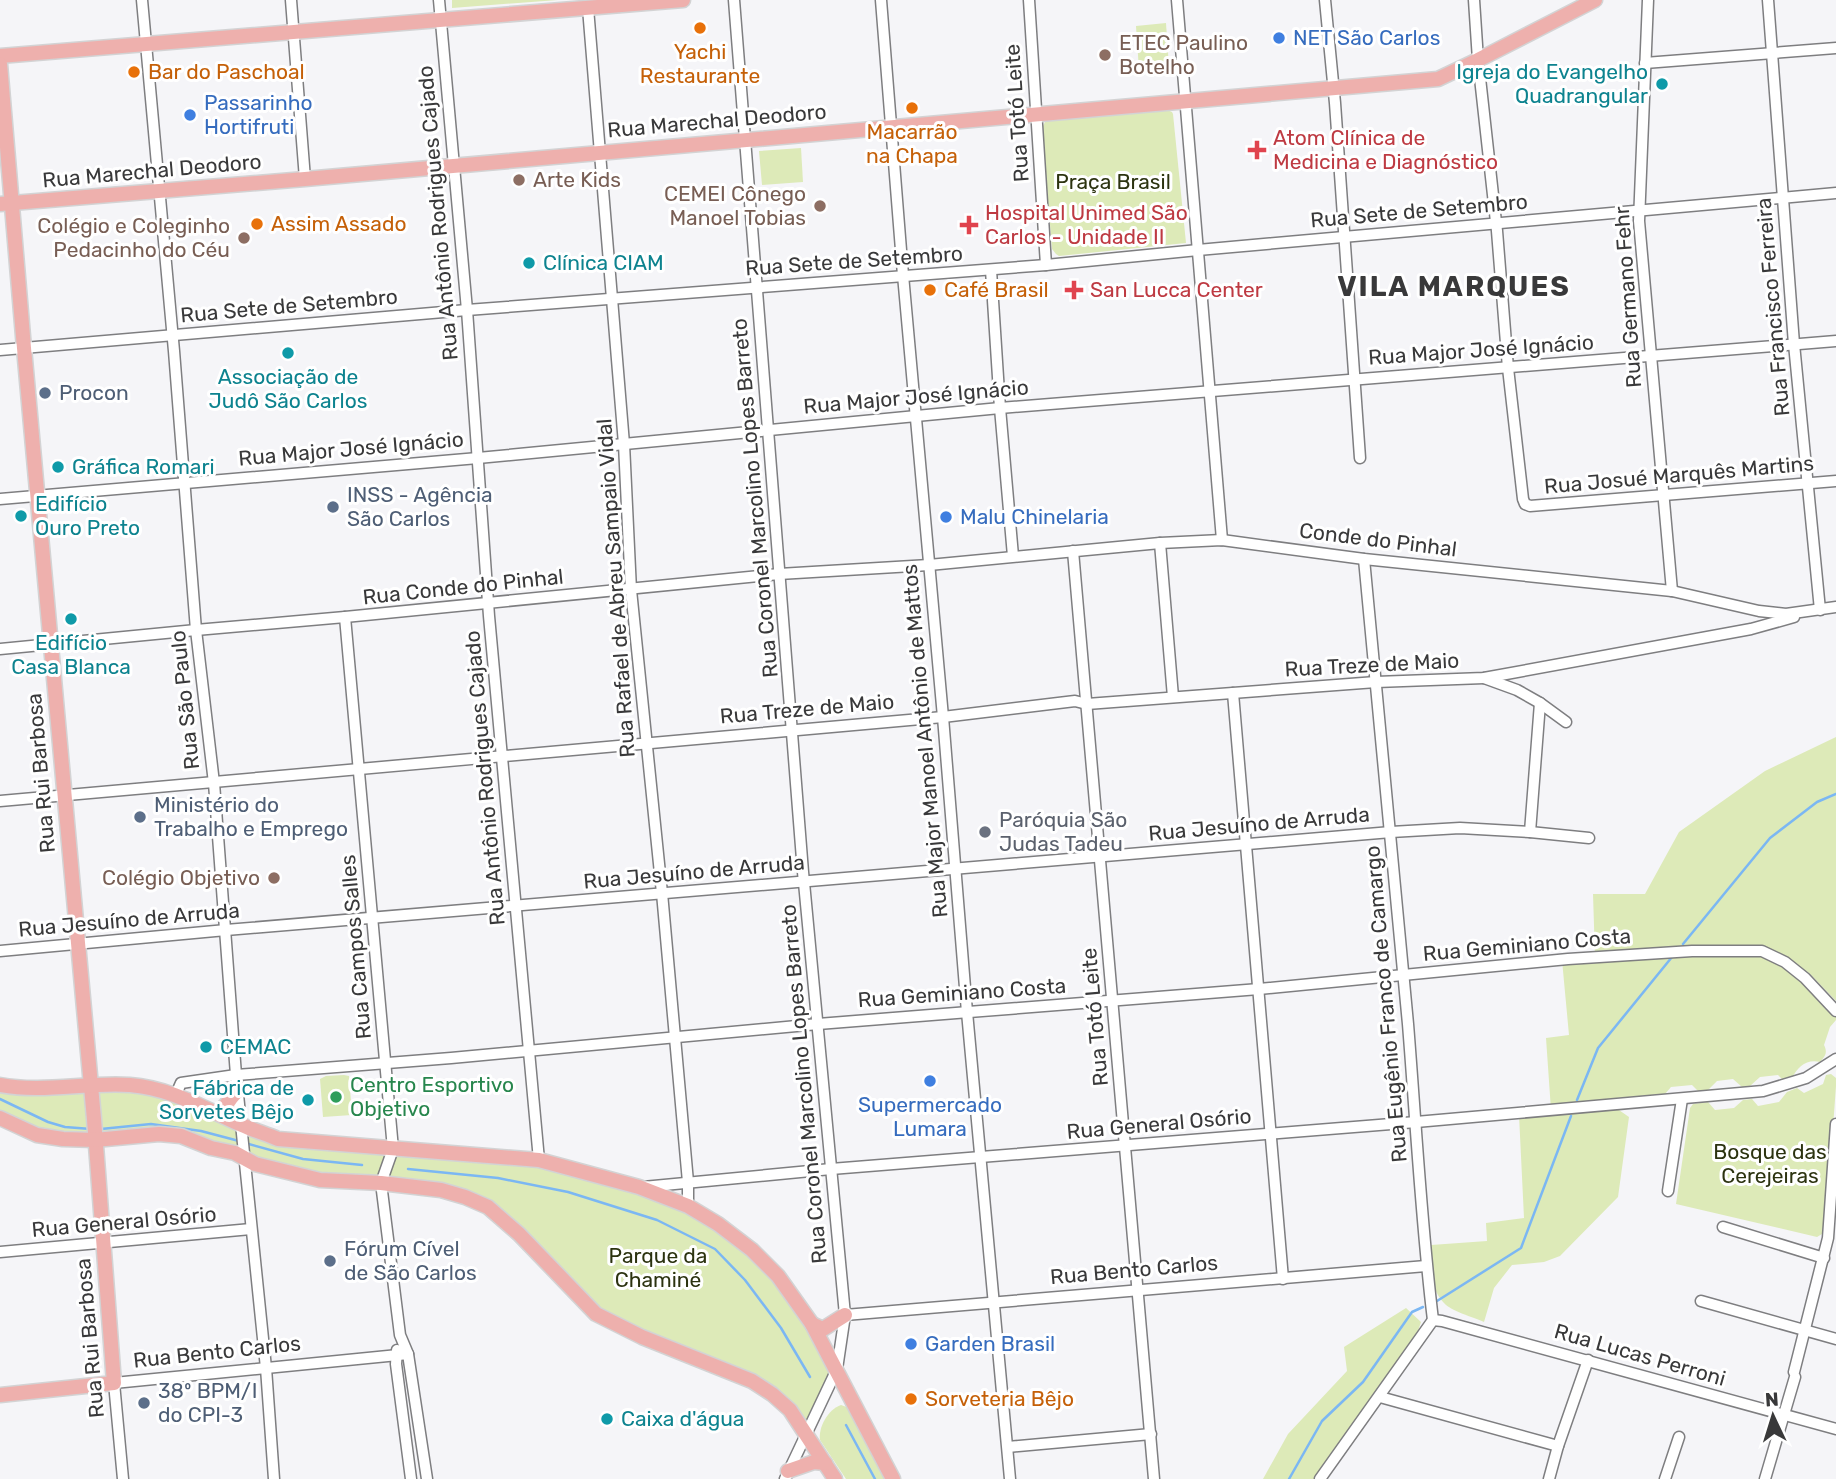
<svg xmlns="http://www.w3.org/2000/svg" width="1836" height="1479" viewBox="0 0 1836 1479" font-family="Rubik,sans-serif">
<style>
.green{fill:#ddeab8}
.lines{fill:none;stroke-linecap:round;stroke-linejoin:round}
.stream{stroke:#7bb7f3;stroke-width:2.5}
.minor-casing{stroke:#7e7e80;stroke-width:13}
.major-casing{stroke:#d3d3d4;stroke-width:17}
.minor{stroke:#fff;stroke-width:10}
.major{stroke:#eeb0ad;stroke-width:14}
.food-dot{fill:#e8710a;stroke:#fff;stroke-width:2.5}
.shop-dot{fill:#3f7fe0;stroke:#fff;stroke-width:2.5}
.education-dot{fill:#8d6e63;stroke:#fff;stroke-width:2.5}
.culture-dot{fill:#0f9aa8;stroke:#fff;stroke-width:2.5}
.health-dot{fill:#e0444e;stroke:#fff;stroke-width:2.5}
.service-dot{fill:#5c6f8a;stroke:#fff;stroke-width:2.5}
.worship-dot{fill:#6b7280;stroke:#fff;stroke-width:2.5}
.leisure-dot{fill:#2e9e5b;stroke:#fff;stroke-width:2.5}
.labels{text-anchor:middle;stroke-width:6;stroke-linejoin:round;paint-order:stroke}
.shop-label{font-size:21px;fill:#366cbe;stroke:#fff;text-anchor:start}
.education-label{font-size:21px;fill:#785e54;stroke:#fff;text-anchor:end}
.food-label{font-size:21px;fill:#c56008;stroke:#fff;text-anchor:start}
.culture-label{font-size:21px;fill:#0d838f;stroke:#fff;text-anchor:start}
.street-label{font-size:21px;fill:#39393a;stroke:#fff}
.health-label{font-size:21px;fill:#be3a42;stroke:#fff;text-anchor:start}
.park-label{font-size:21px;fill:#2c3310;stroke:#fff}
.service-label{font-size:21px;fill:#4e5e75;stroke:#fff;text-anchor:start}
.worship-label{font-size:21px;fill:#5b616d;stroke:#fff;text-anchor:start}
.leisure-label{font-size:21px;fill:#27864d;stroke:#fff;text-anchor:start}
.district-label{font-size:28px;font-weight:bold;letter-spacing:2px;fill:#39393a;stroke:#fff}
</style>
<rect width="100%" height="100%" fill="#f5f5f8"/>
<g class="green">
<polygon points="452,0 558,0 452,8"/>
<polygon points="1166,23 1169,67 1139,70 1136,26"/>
<polygon points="1167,110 1172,112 1173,114 1186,243 1059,256 1056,254 1052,249 1042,128 1045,122 1048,119"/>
<polygon points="801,148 803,182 762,185 759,151"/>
<path d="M1836,737V1001L1809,973L1765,949L1836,1005V1020L1830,1027L1824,1045C1828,1053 1825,1056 1820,1062C1806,1059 1798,1067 1792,1078L1783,1080L1778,1075L1760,1077L1750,1086L1742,1087L1733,1079L1717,1081L1708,1090L1700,1093L1692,1085L1671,1087L1665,1094L1616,1098L1610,1105L1551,1110L1546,1038L1569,1035L1562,960L1595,957L1593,894H1645L1679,832L1765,771Z"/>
<polygon points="1831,1074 1836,1078 1836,1086 1826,1223 1822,1234 1817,1237 1676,1204 1690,1108 1693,1104 1708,1102 1715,1110 1734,1108 1743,1100 1752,1099 1758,1106 1779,1102 1787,1092 1797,1088 1804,1093 1823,1084 1826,1075"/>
<polygon points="344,1075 349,1076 352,1115 323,1117 320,1079 326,1076"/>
<polygon points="0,1085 129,1085 278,1139 539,1160 688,1206 752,1250 837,1369 806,1433 772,1394 619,1327 519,1234 465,1197 320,1180 181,1136 63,1139 0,1118"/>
<path d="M1616,1108L1629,1117L1618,1197L1560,1256L1544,1262L1512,1265L1494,1288L1484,1322C1473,1317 1451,1311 1444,1303C1429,1288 1431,1265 1431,1245L1487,1241L1486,1223L1524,1218L1519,1115Z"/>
<polygon points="1406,1308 1421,1322 1418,1331 1316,1479 1263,1479 1288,1434 1347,1371 1344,1347"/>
<path d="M841,1405L852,1409L886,1479H846L820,1440C818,1428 828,1409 841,1405Z"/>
</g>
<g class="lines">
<g class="stream">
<polyline points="1683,944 1770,838 1817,802 1836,794"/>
<polyline points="0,1099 48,1122 65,1127 91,1129"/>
<polyline points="1577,1100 1598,1048 1672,957"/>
<polyline points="101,1129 151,1124 201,1131 239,1141"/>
<polyline points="245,1143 303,1159 362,1165"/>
<polyline points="408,1169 498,1178 568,1192 657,1220 715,1249 745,1280 781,1328 810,1377"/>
<polyline points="1437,1301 1521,1248 1571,1116"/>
<polyline points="846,1425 875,1479"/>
<polyline points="1289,1479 1322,1421 1363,1382 1412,1312 1423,1307"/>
</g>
<defs>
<g id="minor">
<polyline points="142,0 174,351 196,630 214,783 236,1075 266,1368 274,1479"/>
<polyline points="291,0 305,179"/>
<polyline points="439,0 467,310 489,616 539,1160"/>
<polyline points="734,0 803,872 845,1315 837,1369 785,1479"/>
<polyline points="881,0 903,275 943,717 967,1012 1010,1479"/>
<polyline points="1029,0 1046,265"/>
<polyline points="1177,0 1222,540"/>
<polyline points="1325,0 1335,103 1360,458"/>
<polyline points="1474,0 1478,60 1497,231 1508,368 1523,499 1525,504 1530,506 1836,481"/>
<polyline points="1648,0 1639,221 1672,591"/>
<polyline points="1768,0 1794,344 1820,610"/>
<polyline points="588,8 624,444 631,590 662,893 688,1182 688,1206"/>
<polyline points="1645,63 1836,48"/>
<polyline points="991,270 1000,408 1013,556"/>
<polyline points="0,350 467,310 1046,265 1198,250 1836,193"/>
<polyline points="0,499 478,458 1000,408 1836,341"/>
<polyline points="1160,543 1173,697"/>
<polyline points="1073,551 1154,1479"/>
<path d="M1364,559C1379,714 1394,869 1408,1024C1416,1123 1421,1222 1433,1320"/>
<polyline points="345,617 393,1149 381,1183 400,1335 408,1354 427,1479"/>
<polyline points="0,649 196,630 345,617 779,574 929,565 1160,543 1222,540 1364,559 1672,591 1759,611 1786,614 1836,607"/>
<polyline points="1484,678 1517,690 1540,703 1566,722"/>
<polyline points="1233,693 1283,1279"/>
<polyline points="0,801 943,717 1075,701 1087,704 1376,682 1484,678 1751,629 1794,617"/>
<polyline points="1530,832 1540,703"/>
<polyline points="0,951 226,930 1391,832 1460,828 1530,832 1589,838"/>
<polyline points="179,1096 177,1092 181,1083 236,1075 451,1058 818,1024 1259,989 1568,959 1692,951 1762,951 1785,962 1805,978 1836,1011"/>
<polyline points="643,1187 831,1169 1416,1122 1763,1091 1806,1078 1836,1059"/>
<polyline points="1668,1191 1682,1099"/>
<polyline points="1723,1227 1824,1258"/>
<polyline points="0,1252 251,1229"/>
<polyline points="1701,1301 1836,1339"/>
<polyline points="845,1315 1426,1266"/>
<polyline points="1433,1320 1442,1321 1836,1429"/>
<polyline points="397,1350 396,1364 411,1479"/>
<polyline points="1794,1372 1828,1238 1836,1124"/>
<polyline points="1380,1397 1558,1446"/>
<polyline points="1008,1447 1151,1434"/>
<polyline points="123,1479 114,1383 408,1354"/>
<polyline points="1320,1479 1433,1320"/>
<polyline points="1549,1479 1558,1446 1588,1360"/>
<polyline points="1665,1479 1679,1437"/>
<polyline points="1765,1479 1795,1377"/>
</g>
<g id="major">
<polyline points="0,56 683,0"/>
<polyline points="0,64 24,348 94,1119 114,1383 0,1395"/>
<polyline points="0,204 305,179 1438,79 1478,60 1595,0"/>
<path d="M0,1085C43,1093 87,1082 130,1085C171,1088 205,1109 242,1125C253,1130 266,1134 278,1139L539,1160L639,1187L688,1206L718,1224L752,1250L778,1276L812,1324L893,1479"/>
<path d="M216,1112C227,1109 229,1097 238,1091"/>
<polyline points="0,1118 37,1135 63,1139 95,1140 159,1134 181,1136 211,1148 235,1153 255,1164 320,1180 381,1183 441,1190 465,1197 488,1207 519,1234 596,1314 642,1337 752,1381 772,1394 790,1410 835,1479"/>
<polyline points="812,1324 823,1329 845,1315"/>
<polyline points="788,1471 814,1462 825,1463"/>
</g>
</defs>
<use href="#minor" class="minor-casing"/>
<use href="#major" class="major-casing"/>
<use href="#minor" class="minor"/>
<use href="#major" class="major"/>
</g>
<g class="food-dot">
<circle cx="700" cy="28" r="7"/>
<circle cx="134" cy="72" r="7"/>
<circle cx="912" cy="108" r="7"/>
<circle cx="257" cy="224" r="7"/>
<circle cx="930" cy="290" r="7"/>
<circle cx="911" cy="1399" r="7"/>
</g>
<g class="shop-dot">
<circle cx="1279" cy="38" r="7"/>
<circle cx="190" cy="115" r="7"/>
<circle cx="946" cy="517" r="7"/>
<circle cx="930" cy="1081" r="7"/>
<circle cx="911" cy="1344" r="7"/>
</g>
<g class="education-dot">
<circle cx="1105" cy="55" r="7"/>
<circle cx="519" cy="180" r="7"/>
<circle cx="820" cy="206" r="7"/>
<circle cx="244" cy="238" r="7"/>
<circle cx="274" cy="878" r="7"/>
</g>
<g class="culture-dot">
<circle cx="1662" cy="84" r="7"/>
<circle cx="529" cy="263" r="7"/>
<circle cx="288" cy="353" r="7"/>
<circle cx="58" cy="467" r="7"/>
<circle cx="21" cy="516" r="7"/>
<circle cx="71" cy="619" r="7"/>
<circle cx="206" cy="1047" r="7"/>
<circle cx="308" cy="1100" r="7"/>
<circle cx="607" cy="1419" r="7"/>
</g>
<g class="health-dot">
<path d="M1253.5 139.5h7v7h7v7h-7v7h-7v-7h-7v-7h7z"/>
<path d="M965.5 214.5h7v7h7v7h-7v7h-7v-7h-7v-7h7z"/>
<path d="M1070.5 279.5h7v7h7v7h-7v7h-7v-7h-7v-7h7z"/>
</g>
<g class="service-dot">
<circle cx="45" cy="393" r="7"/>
<circle cx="333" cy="507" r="7"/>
<circle cx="140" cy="817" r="7"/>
<circle cx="330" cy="1261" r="7"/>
<circle cx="144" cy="1403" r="7"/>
</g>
<circle class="worship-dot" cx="985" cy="832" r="7"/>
<circle class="leisure-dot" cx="336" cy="1097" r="7"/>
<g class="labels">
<g class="shop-label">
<text x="1293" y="45">NET São Carlos</text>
<text x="204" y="110">Passarinho<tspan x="204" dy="24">Hortifruti</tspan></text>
<text x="960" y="524">Malu Chinelaria</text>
<text x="930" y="1112" text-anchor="middle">Supermercado<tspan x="930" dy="24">Lumara</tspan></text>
<text x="925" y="1351">Garden Brasil</text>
</g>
<g class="education-label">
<text x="1119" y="50" text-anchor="start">ETEC Paulino<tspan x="1119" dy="24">Botelho</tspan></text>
<text x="533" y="187" text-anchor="start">Arte Kids</text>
<text x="806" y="201">CEMEI Cônego<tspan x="806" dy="24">Manoel Tobias</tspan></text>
<text x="230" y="233">Colégio e Coleginho<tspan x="230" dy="24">Pedacinho do Céu</tspan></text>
<text x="260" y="885">Colégio Objetivo</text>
</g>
<g class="food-label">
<text x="700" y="59" text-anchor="middle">Yachi<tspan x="700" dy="24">Restaurante</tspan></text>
<text x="148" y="79">Bar do Paschoal</text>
<text x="912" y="139" text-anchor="middle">Macarrão<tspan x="912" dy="24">na Chapa</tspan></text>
<text x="271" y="231">Assim Assado</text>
<text x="944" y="297">Café Brasil</text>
<text x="925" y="1406">Sorveteria Bêjo</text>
</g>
<g class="culture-label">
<text x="1648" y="79" text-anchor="end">Igreja do Evangelho<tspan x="1648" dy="24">Quadrangular</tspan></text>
<text x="543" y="270">Clínica CIAM</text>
<text x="288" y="384" text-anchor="middle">Associação de<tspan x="288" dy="24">Judô São Carlos</tspan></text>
<text x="72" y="474">Gráfica Romari</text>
<text x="35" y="511">Edifício<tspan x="35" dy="24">Ouro Preto</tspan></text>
<text x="71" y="650" text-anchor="middle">Edifício<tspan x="71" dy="24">Casa Blanca</tspan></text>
<text x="220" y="1054">CEMAC</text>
<text x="294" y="1095" text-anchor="end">Fábrica de<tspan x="294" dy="24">Sorvetes Bêjo</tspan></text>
<text x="621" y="1426">Caixa d'água</text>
</g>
<g class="street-label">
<text transform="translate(1017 113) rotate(-94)" y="7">Rua Totó Leite</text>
<text transform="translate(717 121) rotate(-5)" y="7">Rua Marechal Deodoro</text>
<text transform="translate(152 171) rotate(-5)" y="7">Rua Marechal Deodoro</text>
<text transform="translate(1419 211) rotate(-5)" y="7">Rua Sete de Setembro</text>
<text transform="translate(438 213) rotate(-95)" y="7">Rua Antônio Rodrigues Cajado</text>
<text transform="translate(854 261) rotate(-4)" y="7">Rua Sete de Setembro</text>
<text transform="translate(1628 297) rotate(-94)" y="7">Rua Germano Fehr</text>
<text transform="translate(289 306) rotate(-5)" y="7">Rua Sete de Setembro</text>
<text transform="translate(1773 307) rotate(-95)" y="7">Rua Francisco Ferreira</text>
<text transform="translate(1481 350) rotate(-4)" y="7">Rua Major José Ignácio</text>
<text transform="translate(916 397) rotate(-5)" y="7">Rua Major José Ignácio</text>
<text transform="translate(351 449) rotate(-5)" y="7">Rua Major José Ignácio</text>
<text transform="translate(1679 475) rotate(-5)" y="7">Rua Josué Marquês Martins</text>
<text transform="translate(755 498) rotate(-95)" y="7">Rua Coronel Marcolino Lopes Barreto</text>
<text transform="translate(1378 540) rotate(7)" y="7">Conde do Pinhal</text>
<text transform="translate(463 587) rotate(-6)" y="7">Rua Conde do Pinhal</text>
<text transform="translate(616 588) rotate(-94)" y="7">Rua Rafael de Abreu Sampaio Vidal</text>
<text transform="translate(1372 665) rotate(-3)" y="7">Rua Treze de Maio</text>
<text transform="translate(185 700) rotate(-96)" y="7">Rua São Paulo</text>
<text transform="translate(807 709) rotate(-5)" y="7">Rua Treze de Maio</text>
<text transform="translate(925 741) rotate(-95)" y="7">Rua Major Manoel Antônio de Mattos</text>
<text transform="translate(41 773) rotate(-95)" y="7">Rua Rui Barbosa</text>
<text transform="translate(485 778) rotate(-95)" y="7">Rua Antônio Rodrigues Cajado</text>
<text transform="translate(1259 824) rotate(-5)" y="7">Rua Jesuíno de Arruda</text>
<text transform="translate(694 872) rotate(-5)" y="7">Rua Jesuíno de Arruda</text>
<text transform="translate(129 920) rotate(-5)" y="7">Rua Jesuíno de Arruda</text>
<text transform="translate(1527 945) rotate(-5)" y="7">Rua Geminiano Costa</text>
<text transform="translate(356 947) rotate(-95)" y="7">Rua Campos Salles</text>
<text transform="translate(962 993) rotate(-4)" y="7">Rua Geminiano Costa</text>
<text transform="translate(1386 1004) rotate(-95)" y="7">Rua Eugênio Franco de Camargo</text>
<text transform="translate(1095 1017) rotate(-95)" y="7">Rua Totó Leite</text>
<text transform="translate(804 1084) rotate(-95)" y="7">Rua Coronel Marcolino Lopes Barreto</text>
<text transform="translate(1159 1124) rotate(-5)" y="7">Rua General Osório</text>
<text transform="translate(124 1222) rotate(-5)" y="7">Rua General Osório</text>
<text transform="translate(1134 1270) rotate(-5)" y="7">Rua Bento Carlos</text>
<text transform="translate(90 1338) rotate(-95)" y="7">Rua Rui Barbosa</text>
<text transform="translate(217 1352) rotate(-6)" y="7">Rua Bento Carlos</text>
<text transform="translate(1640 1355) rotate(16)" y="7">Rua Lucas Perroni</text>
</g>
<g class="health-label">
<text x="1273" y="145">Atom Clínica de<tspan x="1273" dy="24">Medicina e Diagnóstico</tspan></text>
<text x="985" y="220">Hospital Unimed São<tspan x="985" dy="24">Carlos - Unidade II</tspan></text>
<text x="1090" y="297">San Lucca Center</text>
</g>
<g class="park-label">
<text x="1113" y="189">Praça Brasil</text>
<text x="1770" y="1159">Bosque das<tspan x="1770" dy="24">Cerejeiras</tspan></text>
<text x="658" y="1263">Parque da<tspan x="658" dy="24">Chaminé</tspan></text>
</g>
<g class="service-label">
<text x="59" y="400">Procon</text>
<text x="347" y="502">INSS - Agência<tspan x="347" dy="24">São Carlos</tspan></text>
<text x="154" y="812">Ministério do<tspan x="154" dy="24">Trabalho e Emprego</tspan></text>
<text x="344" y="1256">Fórum Cível<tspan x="344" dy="24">de São Carlos</tspan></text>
<text x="158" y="1398">38º BPM/I<tspan x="158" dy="24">do CPI-3</tspan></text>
</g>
<g class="worship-label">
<text x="999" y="827">Paróquia São<tspan x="999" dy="24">Judas Tadeu</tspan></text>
</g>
<g class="leisure-label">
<text x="350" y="1092">Centro Esportivo<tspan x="350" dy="24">Objetivo</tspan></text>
</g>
<g class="district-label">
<text x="1454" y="296">VILA MARQUES</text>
</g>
</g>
<g transform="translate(1773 1416) rotate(356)" stroke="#ffffff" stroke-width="5" paint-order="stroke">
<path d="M0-5L12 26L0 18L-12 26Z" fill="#39393a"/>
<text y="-10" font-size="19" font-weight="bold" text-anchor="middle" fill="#39393a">N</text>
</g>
</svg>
